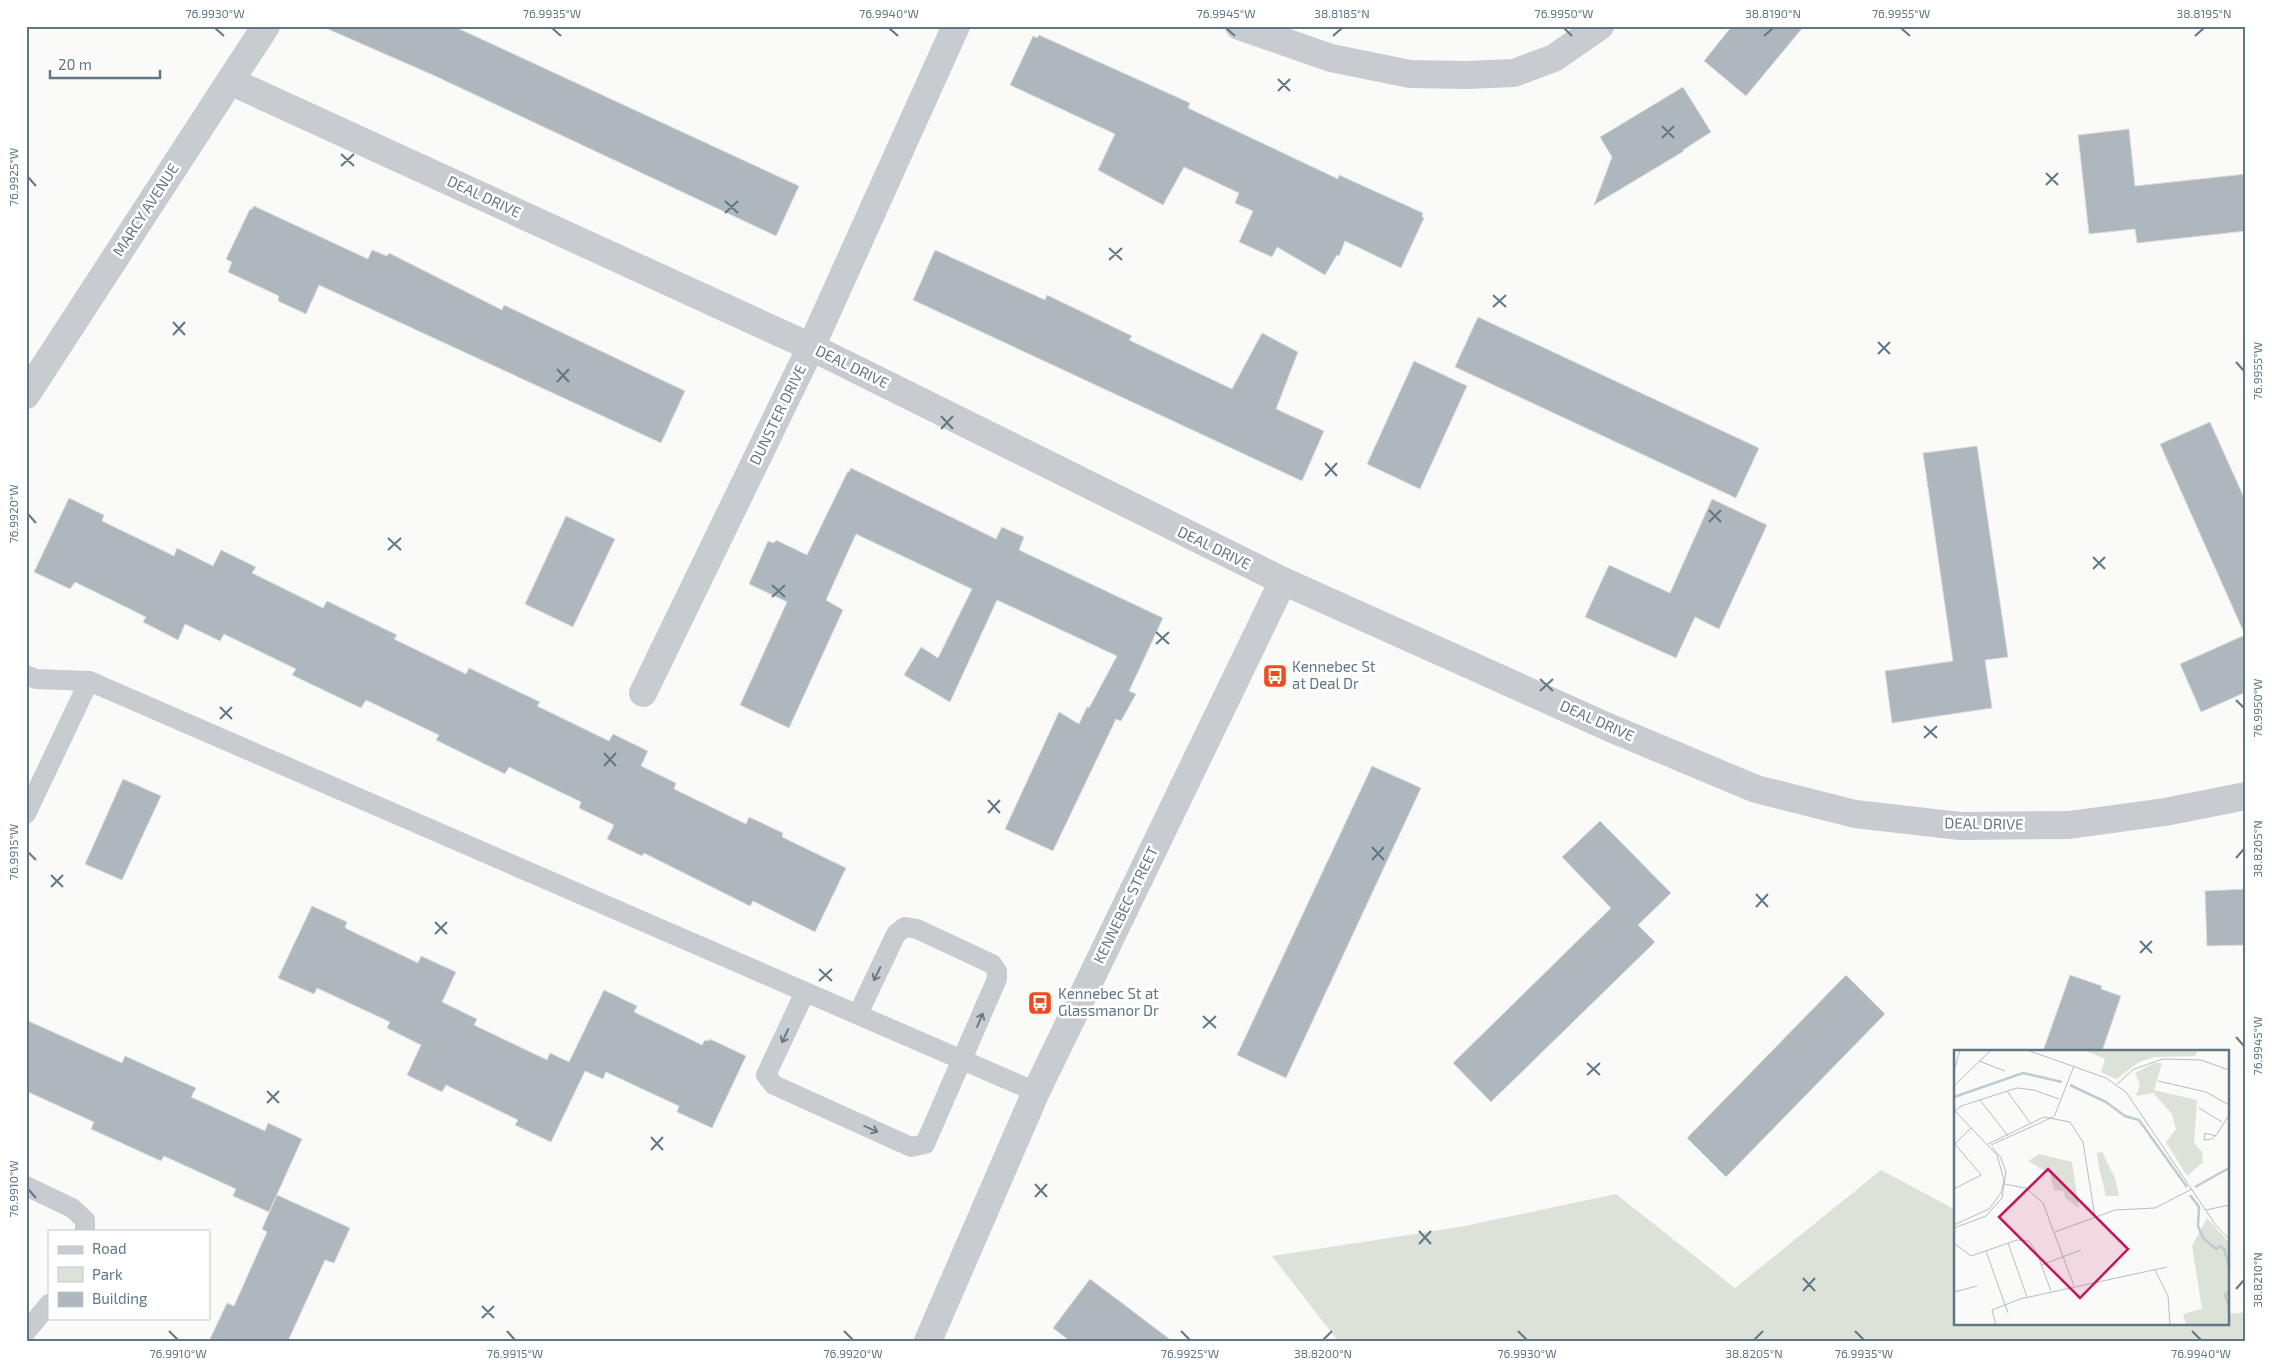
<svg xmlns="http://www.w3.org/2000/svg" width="2272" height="1367" viewBox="0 0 2272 1367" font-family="'Exo 2',sans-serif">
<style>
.green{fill:#dce2d8}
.building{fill:#adb7bd;stroke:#dcdcda}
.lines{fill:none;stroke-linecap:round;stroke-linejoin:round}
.service{stroke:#c8ccd0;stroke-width:20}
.minor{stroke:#c8ccd0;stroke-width:28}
.tertiary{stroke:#c8ccd0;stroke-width:28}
.oneway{stroke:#677b89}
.ticks{fill:none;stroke:#627785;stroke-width:2}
.labels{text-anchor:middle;stroke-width:5;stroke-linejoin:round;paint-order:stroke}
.street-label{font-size:15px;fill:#627785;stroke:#fff}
.poi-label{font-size:15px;fill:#627785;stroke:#fff;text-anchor:start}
.inset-river{fill:none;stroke:#becbcf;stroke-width:2.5}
.inset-road{fill:none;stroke:#b4bec3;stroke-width:1}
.view{fill:#c2185b;fill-opacity:0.15;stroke:#c2185b;stroke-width:2.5}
.inset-edge{fill:none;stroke:#627785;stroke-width:2.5}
.neatline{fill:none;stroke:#627785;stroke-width:2}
.ticks-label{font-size:12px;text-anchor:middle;fill:#627785}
</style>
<rect width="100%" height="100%" fill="#fafaf8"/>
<polygon class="green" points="1881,1170 1956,1210 1956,1323 2228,1323 2228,1314 2246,1312 2246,1341 1338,1341 1272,1256 1460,1227 1616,1194 1735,1288"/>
<g class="building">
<polygon points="321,26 453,26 799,186 776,236 433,75"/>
<polygon points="1732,26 1804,26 1746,96 1704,61"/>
<polygon points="1039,35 1190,103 1188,108 1338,179 1339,175 1423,213 1422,217 1424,218 1401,268 1345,241 1339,256 1337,255 1325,275 1277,247 1272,257 1239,242 1253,211 1235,203 1239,193 1184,167 1163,205 1098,170 1115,134 1010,85 1033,36 1037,38"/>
<polygon points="1683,87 1711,132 1683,150 1684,151 1594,205 1612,157 1600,137"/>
<polygon points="2129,129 2135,186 2246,174 2246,231 2137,243 2135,229 2089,234 2078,135"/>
<polygon points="254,206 368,259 372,250 387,256 389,253 502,310 504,305 685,391 661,443 319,285 306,314 278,301 279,296 228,272 232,262 226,259 250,209 251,210"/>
<polygon points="935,250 1045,300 1047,295 1132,336 1129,340 1232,389 1262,333 1298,352 1276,409 1324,431 1302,481 913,300"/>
<polygon points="1478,317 1759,448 1736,498 1455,367"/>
<polygon points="1414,361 1467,386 1420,489 1367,464"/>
<polygon points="2210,422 2246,502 2246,692 2201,712 2180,664 2245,635 2160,444"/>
<polygon points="1977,446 2008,657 1985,660 1992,708 1892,723 1885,671 1953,661 1923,453"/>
<polygon points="851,468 996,539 1002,527 1024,537 1019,550 1163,618 1129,691 1136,694 1121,721 1116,719 1053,851 1005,829 1059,712 1079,724 1087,707 1089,708 1117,656 997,600 950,702 904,675 921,647 938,658 972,589 856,534 826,600 843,610 789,728 740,705 787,602 749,584 768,541 774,543 776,540 807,555 848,471 849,472"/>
<polygon points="69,498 104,515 102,521 174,556 177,548 213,566 221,550 256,567 252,573 323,608 327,601 397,635 394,639 466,674 469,668 540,702 537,706 609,741 613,734 648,751 641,766 676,783 674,789 746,824 749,817 783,833 782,837 846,868 815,932 753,901 750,906 644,853 642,856 607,839 614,825 579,808 581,802 509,767 505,774 436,740 439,735 366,700 361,708 292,675 296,669 224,634 220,641 185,624 178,640 143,622 146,617 75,582 70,589 34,572"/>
<polygon points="1712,499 1767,525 1719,629 1695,617 1676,658 1585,617 1609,565 1670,593"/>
<polygon points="566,516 615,539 573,627 525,604"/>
<polygon points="1372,766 1421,788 1286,1078 1237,1055"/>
<polygon points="123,779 161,796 122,880 85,864"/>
<polygon points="1600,821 1671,893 1638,925 1655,942 1491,1102 1453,1063 1611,908 1562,857"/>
<polygon points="2246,889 2246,945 2207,946 2205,891"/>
<polygon points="312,906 347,922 345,928 418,963 421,956 456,972 442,1002 477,1019 474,1025 547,1060 550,1053 569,1062 604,990 637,1006 634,1012 702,1045 705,1040 709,1041 710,1039 746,1056 712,1128 677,1112 679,1106 606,1072 603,1079 585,1071 551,1142 515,1125 518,1120 446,1085 442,1092 407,1075 421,1045 387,1028 390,1022 317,988 314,994 278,978"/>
<polygon points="1846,975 1885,1014 1726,1177 1687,1138"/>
<polygon points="2070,975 2102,986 2101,989 2121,996 2102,1051 2043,1051"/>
<polygon points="26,1020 122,1063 125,1056 196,1088 191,1097 265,1131 268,1123 302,1139 269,1212 233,1196 236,1189 164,1156 161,1161 91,1129 94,1122 26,1091"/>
<polygon points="277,1195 350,1228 334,1263 325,1260 288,1341 209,1341 227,1303 234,1306 267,1232 262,1229"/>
<polygon points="1090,1279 1118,1300 1172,1341 1070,1341 1053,1328"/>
</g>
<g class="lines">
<g class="service">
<polyline points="26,675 36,679 89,681 1036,1092"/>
<polyline points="26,814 89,681"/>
<polyline points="805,992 766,1075 774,1085 911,1147 925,1144 997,979 997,971 992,964 917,929 905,927 896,934 858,1014"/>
<polyline points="26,1186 72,1208 85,1220 85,1231"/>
<polyline points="26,1332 49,1304"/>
</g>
<g class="minor">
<polyline points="1239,26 1331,58 1410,74 1467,75 1514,73 1554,58 1600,26"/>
<polyline points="26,395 230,81"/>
<polyline points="643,693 811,347 956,26"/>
</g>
<g class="tertiary">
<polyline points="266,26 230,81 811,347 1283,581 1608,727 1756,789 1855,814 1960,826 2069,825 2165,812 2246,796"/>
<polyline points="928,1341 1036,1092 1283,581"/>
</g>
</g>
<defs><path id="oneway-shaft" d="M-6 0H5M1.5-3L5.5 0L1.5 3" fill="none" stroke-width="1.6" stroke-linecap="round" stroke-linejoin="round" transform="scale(1.25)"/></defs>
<g class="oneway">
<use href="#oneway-shaft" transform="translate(877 974) rotate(116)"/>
<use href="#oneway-shaft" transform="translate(980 1020) rotate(-67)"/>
<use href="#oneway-shaft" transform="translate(785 1036) rotate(115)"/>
<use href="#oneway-shaft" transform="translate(871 1129) rotate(24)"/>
</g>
<path class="ticks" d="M215,28L224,36M552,28L561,36M889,28L898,36M1226,28L1235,36M1564,28L1572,36M1901,28L1910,36M1333,36L1342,28M1764,36L1773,28M2195,36L2204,28M1278,79L1290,91M1278,91L1290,79M1662,126L1674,138M1662,138L1674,126M341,154L354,166M341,166L354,154M2046,173L2058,185M28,177L36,186M2046,185L2058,173M725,201L738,213M725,213L738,201M1109,248L1122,260M1109,260L1122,248M1493,295L1506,307M1493,307L1506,295M173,322L185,335M173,335L185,322M1878,342L1890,354M1878,354L1890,342M2236,362L2244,371M557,369L569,382M557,382L569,369M941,416L953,429M941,429L953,416M1325,463L1337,476M1325,476L1337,463M1709,510L1721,522M28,514L36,523M1709,522L1721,510M388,538L401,550M388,550L401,538M2093,557L2105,569M2093,569L2105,557M772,585L785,597M772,597L785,585M1156,632L1169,644M1156,644L1169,632M1540,679L1553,691M1540,691L1553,679M2236,700L2244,708M220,707L232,719M220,719L232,707M1924,726L1937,738M1924,738L1937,726M604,753L616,766M604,766L616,753M988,800L1000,813M988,813L1000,800M1372,847L1384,860M28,852L36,860M2236,858L2244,849M1372,860L1384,847M51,875L63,887M51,887L63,875M1756,894L1768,907M1756,907L1768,894M435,922L447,934M435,934L447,922M2140,941L2152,953M2140,953L2152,941M819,969L832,981M819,981L832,969M1203,1016L1216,1028M1203,1028L1216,1016M2236,1037L2244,1046M1587,1063L1600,1075M1587,1075L1600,1063M267,1091L279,1103M267,1103L279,1091M651,1137L663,1150M651,1150L663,1137M1035,1184L1047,1197M28,1189L36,1198M1035,1197L1047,1184M1419,1231L1431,1244M1419,1244L1431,1231M1803,1278L1815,1291M2236,1289L2244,1280M1803,1291L1815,1278M482,1306L494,1318M482,1318L494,1306M169,1331L178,1340M507,1331L515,1340M844,1331L853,1340M1181,1331L1190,1340M1518,1331L1527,1340M1855,1331L1864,1340M2192,1331L2201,1340M1323,1340L1332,1331M1754,1340L1763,1331"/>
<defs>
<symbol id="bus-square" viewBox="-11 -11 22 22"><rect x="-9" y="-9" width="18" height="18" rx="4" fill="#f24a1f" stroke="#fff"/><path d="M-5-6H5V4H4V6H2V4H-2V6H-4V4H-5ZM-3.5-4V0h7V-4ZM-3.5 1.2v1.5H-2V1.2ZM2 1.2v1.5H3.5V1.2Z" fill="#fff"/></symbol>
</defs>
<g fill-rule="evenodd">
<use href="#bus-square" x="1261" y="662" width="28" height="28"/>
<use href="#bus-square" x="1026" y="989" width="28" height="28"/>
</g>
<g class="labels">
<g class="street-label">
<text transform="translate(484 197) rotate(25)" y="5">DEAL DRIVE</text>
<text transform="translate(146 210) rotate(-57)" y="5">MARCY AVENUE</text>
<text transform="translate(852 367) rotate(26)" y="5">DEAL DRIVE</text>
<text transform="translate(778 415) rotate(-64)" y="5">DUNSTER DRIVE</text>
<text transform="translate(1214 548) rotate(26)" y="5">DEAL DRIVE</text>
<text transform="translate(1597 721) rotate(24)" y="5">DEAL DRIVE</text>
<text transform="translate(1984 824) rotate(1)" y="5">DEAL DRIVE</text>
<text transform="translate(1126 905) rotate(-64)" y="5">KENNEBEC STREET</text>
</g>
<g class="poi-label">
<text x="1292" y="672">Kennebec St<tspan x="1292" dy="17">at Deal Dr</tspan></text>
<text x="1058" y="999">Kennebec St at<tspan x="1058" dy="17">Glassmanor Dr</tspan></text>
</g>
</g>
<g transform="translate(1954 1050)">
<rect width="275" height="275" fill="#fafaf8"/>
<path d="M130,0H244L241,6L200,7L185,12L162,29L147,22L151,9ZM200,13H208L200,40L243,50L240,93L248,102L249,112L233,126L212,92L222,79L218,64L199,43L182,46L186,35L181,23ZM148,102L161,128L165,146H152L144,113L143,103ZM85,104L118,112L125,158L111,148L110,141L100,140L96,124L74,111ZM253,168L275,192V275H232L229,264L248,259L238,196Z" fill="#dce2d8"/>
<path class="inset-river" d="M116,35L152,52L171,66L185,70L233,137M0,47L69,23L108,32M241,137L275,118M236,145L245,157L244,176L249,188L262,199L266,196L270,199L275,216M275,241L271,245L275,256"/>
<path class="inset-road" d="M73,0L152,28L172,42L261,174L275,189M25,11L51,21M0,21L6,0M204,31L252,42L275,55M163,34L180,19L209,9L247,10L275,20M0,36L37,0M53,41L77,74M26,50L54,86M245,58L268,72M0,62L7,56L63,38L80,40L105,49M100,67L120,16M262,86L251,83L250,90L258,89L263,84L275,65M34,94L90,67L116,72L129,92L141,167M0,95L17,78M37,95L99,67M50,134L72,138L89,153L120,236M0,139L27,125L1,94M252,160L275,155M0,175L35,159L47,143L50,130L43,105L1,61M0,178L32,166L48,148L52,122L47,108L38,97M101,182L161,160L201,158L238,139M0,193L17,206L63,190L75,191L83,203L97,241M54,193L73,247M32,201L54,263M87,215L127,200M201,220L214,246L216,275M0,242L23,236M42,275L38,260L66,249L213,217"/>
<path class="view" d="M94,119L174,199L126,248L45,167Z"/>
<rect width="275" height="275" class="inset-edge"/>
</g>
<rect width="2272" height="1367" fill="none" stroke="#ffffff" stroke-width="55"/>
<rect x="48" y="1230" width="162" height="90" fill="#ffffff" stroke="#c0c9ce"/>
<rect x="58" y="1246" width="25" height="8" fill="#c8ccd0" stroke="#c0c9ce"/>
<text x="92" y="1254" font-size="15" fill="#627785">Road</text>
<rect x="58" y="1267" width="25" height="15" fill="#dce2d8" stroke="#c0c9ce"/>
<text x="92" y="1280" font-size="15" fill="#627785">Park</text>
<rect x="58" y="1292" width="25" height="15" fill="#adb7bd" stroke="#c0c9ce"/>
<text x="92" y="1304" font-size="15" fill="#627785">Building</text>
<path d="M50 70v8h110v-8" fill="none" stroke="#627785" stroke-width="2.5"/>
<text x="58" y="70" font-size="15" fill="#627785" stroke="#ffffff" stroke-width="4" paint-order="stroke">20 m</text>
<rect x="28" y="28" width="2216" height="1312" class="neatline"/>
<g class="ticks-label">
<text x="215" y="18">76.9930°W</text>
<text x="552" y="18">76.9935°W</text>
<text x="889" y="18">76.9940°W</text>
<text x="1226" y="18">76.9945°W</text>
<text x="1342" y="18">38.8185°N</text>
<text x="1564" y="18">76.9950°W</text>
<text x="1773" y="18">38.8190°N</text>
<text x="1901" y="18">76.9955°W</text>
<text x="2204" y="18">38.8195°N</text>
<text transform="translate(14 177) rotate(-90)" y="4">76.9925°W</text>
<text transform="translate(2258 371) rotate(-90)" y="4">76.9955°W</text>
<text transform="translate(14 514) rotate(-90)" y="4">76.9920°W</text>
<text transform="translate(2258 708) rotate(-90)" y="4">76.9950°W</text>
<text transform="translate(2258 849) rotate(-90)" y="4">38.8205°N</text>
<text transform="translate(14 852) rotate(-90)" y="4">76.9915°W</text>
<text transform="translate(2258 1046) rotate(-90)" y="4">76.9945°W</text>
<text transform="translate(14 1189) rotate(-90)" y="4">76.9910°W</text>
<text transform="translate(2258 1280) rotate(-90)" y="4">38.8210°N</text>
<text x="178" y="1358">76.9910°W</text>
<text x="515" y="1358">76.9915°W</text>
<text x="853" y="1358">76.9920°W</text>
<text x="1190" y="1358">76.9925°W</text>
<text x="1323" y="1358">38.8200°N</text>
<text x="1527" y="1358">76.9930°W</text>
<text x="1754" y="1358">38.8205°N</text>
<text x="1864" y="1358">76.9935°W</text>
<text x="2201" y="1358">76.9940°W</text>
</g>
</svg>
